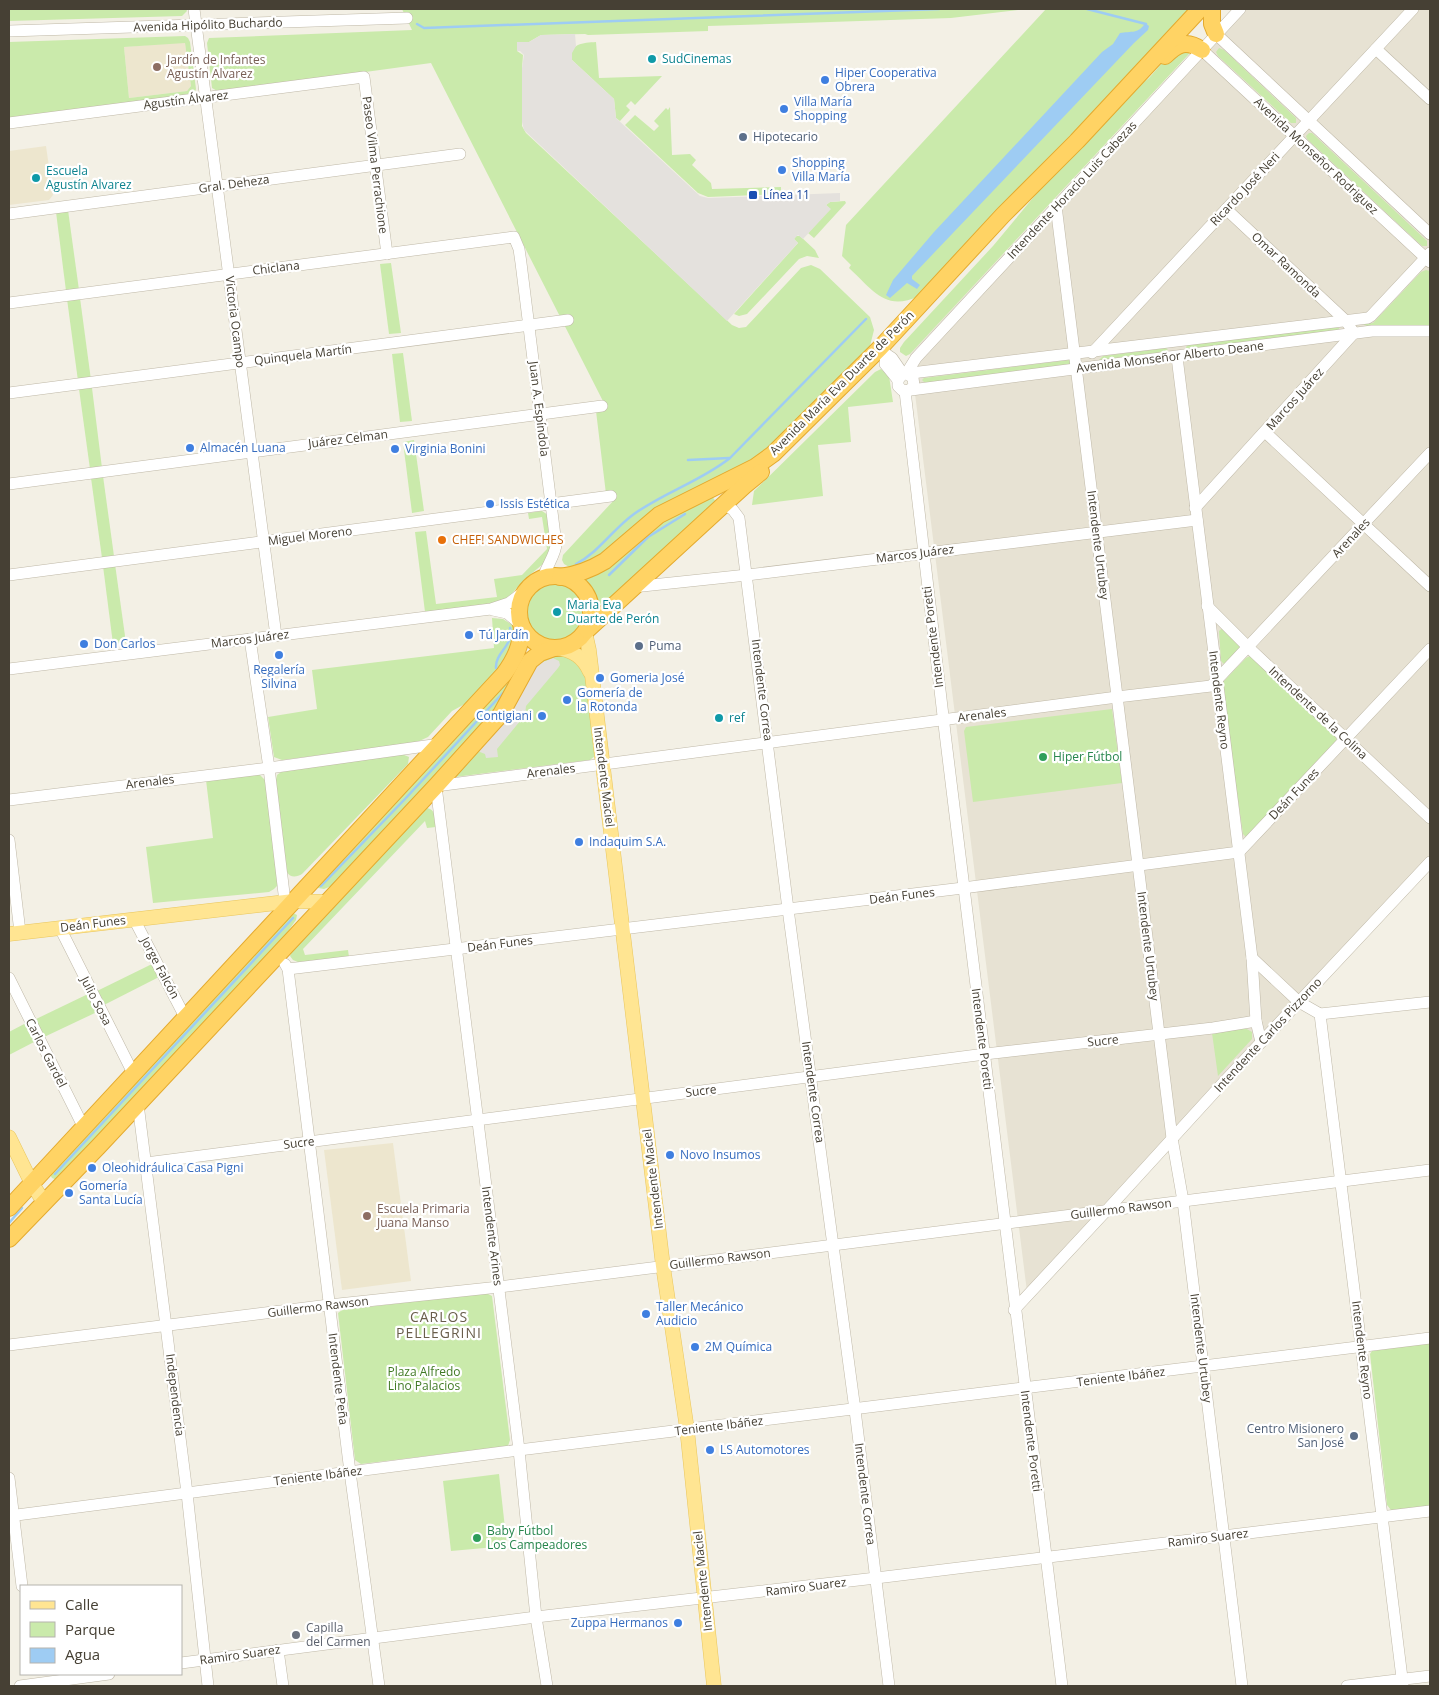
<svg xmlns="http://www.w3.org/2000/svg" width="1439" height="1695" viewBox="0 0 1439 1695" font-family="'Open Sans',sans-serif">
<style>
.residential{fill:#e7e2d3}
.education{fill:#ede6ce}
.green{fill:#caeaab;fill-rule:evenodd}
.parking{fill:#e4e1dd}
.water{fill:#9eccf3}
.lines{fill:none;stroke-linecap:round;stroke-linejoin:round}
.stream{stroke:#9eccf3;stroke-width:2.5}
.minor-casing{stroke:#bfb8a7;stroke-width:12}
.major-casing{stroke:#e9c65d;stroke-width:15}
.highway-casing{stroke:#e4aa2e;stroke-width:18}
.minor{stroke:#fff;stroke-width:11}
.major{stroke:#ffe592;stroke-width:14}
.highway{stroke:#ffd364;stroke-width:16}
.culture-dot{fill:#0f9aa8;stroke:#fff;stroke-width:2}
.education-dot{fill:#8d6e63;stroke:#fff;stroke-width:2}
.shop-dot{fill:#3f7fe0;stroke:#fff;stroke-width:2}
.service-dot{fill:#5c6f8a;stroke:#fff;stroke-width:2}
.transit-dot{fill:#1a4fb4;stroke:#fff;stroke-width:2}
.food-dot{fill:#e8710a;stroke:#fff;stroke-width:2}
.leisure-dot{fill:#2e9e5b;stroke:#fff;stroke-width:2}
.worship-dot{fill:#6b7280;stroke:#fff;stroke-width:2}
.labels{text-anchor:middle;stroke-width:4.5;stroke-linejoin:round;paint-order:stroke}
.street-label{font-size:12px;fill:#464034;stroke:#fff}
.culture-label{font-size:12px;fill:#0d838f;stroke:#fff;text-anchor:start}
.education-label{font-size:12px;fill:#785e54;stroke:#fff;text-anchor:start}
.shop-label{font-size:12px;fill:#366cbe;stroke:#fff;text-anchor:start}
.service-label{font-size:12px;fill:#4e5e75;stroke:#fff;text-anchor:start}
.transit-label{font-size:12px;fill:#164399;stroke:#fff;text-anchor:start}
.food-label{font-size:12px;fill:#c56008;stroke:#fff;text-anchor:start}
.leisure-label{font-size:12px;fill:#27864d;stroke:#fff;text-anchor:start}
.park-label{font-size:12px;fill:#417a25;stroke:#fff}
.worship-label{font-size:12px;fill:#5b616d;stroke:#fff;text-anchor:start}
.neighbourhood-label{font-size:14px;letter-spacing:1px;fill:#695e4b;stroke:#fff}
</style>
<rect width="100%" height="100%" fill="#f3f0e5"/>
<polygon class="residential" points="1232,9 1430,9 1430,862 1028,1300 910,354"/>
<g class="education">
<polygon points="185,42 191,86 187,91 129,98 124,47"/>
<polygon points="46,146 53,195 49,200 9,205 9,151"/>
<polygon points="393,1143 411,1281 342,1290 324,1150"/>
</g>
<g class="green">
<polygon points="9,9 186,9 187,11 182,16 9,21"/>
<polygon points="402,9 1026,9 951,18 708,26 708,31 588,35 585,34 541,35 529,42 517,42 517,51 523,55 522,68 522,126 526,133 732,325 739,328 746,327 801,268 811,265 820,269 870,317 874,330 870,346 780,441 592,562 571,568 564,564 562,560 563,555 615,499 606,494 596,411 607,409 431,63 219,92 212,88 207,43 209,38 412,30"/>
<path d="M1046,9H1195L919,296C885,312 873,290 849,268L851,265L842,256L846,225Z"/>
<path d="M185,36L188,38L190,42L196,89L194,94L9,118V42ZM185,43L191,86L187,91L129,98L124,47Z"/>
<path d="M596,42L599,78L662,76L635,105L631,101L626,106L630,110L620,121L616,118L614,99L572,60C569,43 583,43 596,42Z"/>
<polygon points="1219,48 1224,50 1296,118 1296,123 1291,123 1218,56 1216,52"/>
<polygon points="1190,51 1189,54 910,354 906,356 900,352 900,348 904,342 993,246 1042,187 1119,102 1149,78 1170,54"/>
<polygon points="670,107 672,155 690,154 696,160 692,165 711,183 712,189 781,187 781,194 708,197 698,193 625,125 635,115 654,131 659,126 654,121 666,108 668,110"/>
<polygon points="1309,133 1312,133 1427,241 1427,246 1422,246 1307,139 1306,136"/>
<polygon points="830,202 845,201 846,203 814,238 808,233 830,209 826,205"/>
<polygon points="68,210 79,290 66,291 56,212"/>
<polygon points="796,236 800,236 815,250 819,258 807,256 799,259 747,314 739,316 734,314 798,243 794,239"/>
<polygon points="391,263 401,333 389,334 380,264"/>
<polygon points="1426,270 1430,271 1430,327 1369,327 1363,324 1373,323 1421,272"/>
<polygon points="80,298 91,380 78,381 67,299"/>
<polygon points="1338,327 1341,331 1186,350 1186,348 1187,345"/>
<polygon points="1166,348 1168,350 1167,352 1099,360 1103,356"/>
<polygon points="403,353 412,421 400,422 392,354"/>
<polygon points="1069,360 1071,361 1071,364 925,383 922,380 924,378"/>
<polygon points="881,369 889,376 893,402 848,407 851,442 818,445 823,496 752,505 754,491 875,372"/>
<polygon points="92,388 102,468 90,469 79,389"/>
<polygon points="414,440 424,511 412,513 403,442"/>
<polygon points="103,476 114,556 102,558 91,478"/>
<polygon points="712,496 716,502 636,576 601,605 582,579 648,528"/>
<polygon points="542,511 548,515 552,548 543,564 525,579 508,598 494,604 425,612 415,532 426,531 436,604 497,597 494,579 522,575 547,549 542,517 529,519 528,513"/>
<polygon points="115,564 126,643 113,644 103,566"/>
<circle cx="555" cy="612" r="32"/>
<polygon points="492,618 503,619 514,626 513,653 474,699 452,711 428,737 415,743 282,760 274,757 268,717 317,709 312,670 494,648"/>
<polygon points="1223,628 1241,648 1224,664 1221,661 1219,631"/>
<polygon points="553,655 565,655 577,662 588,680 596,755 590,760 455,777 537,662"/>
<polygon points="1250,656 1335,736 1337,740 1246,837 1243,834 1222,689 1223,682 1246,658"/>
<polygon points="520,664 503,702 334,885 324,889 318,888 317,886"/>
<polygon points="1112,709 1122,783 973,802 964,731 966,727"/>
<path d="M402,754L409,757L408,764L302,874C297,877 290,878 287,872L276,780L277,775L281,772Z"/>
<polygon points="259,774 265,780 278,885 274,889 269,892 153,903 146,847 213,838 206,780"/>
<path d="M425,808C436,808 435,818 436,827L427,828L425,821L303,949L305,955L348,950L349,957L298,962L293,960L290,956L291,953L419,812Z"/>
<polygon points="293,913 297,915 296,920 274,951 57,1180 52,1178 49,1173"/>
<polygon points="152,964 159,977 104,1005 97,991"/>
<polygon points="88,994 97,1012 42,1038 34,1020"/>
<polygon points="26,1023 36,1041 9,1055 9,1032"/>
<polygon points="1245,1028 1252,1032 1252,1039 1218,1076 1212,1033"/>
<polygon points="486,1293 492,1296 510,1440 508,1446 361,1464 355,1460 338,1313 342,1310"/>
<polygon points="1430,1343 1430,1506 1391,1510 1387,1505 1370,1354 1372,1351"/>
<polygon points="499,1474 507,1546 451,1551 443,1481"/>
</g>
<g class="parking">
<polygon points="575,34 576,46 572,53 572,60 614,99 616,118 700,196 708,198 840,193 840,201 830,202 826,205 831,209 803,239 798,235 794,239 798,243 727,321 524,130 522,122 522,68 524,55 520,51 517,51 517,42 529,42 541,35"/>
<polygon points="553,658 559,661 560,665 558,668 526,706 525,715 497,749 498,757 486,758 485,754 480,752 477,749 510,714 532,672 538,664"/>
</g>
<path class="water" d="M1145,23L1149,26L1148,30L1134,43L912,276V279L920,285L917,289L907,283L890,298L886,295L893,280L934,232L1102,52L1113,44L1120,33C1131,31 1139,34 1145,23Z"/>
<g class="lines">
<g class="stream">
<polyline points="1087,9 1146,24"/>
<polyline points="417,24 424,28 939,9"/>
<polyline points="688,460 729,458"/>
<path d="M576,564C599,552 613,529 634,514C665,492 701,481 730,458L866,319"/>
<polyline points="609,575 648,537 685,514"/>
<path d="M496,668C495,652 514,646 510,628"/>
<polyline points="321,886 405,799 503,693"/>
<polyline points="55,1174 293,918"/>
<polyline points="9,1223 22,1208"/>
</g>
<defs>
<g id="minor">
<polyline points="194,9 276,636"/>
<polyline points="9,31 407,18"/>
<polyline points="1216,34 1430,234"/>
<polyline points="1376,49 1430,99"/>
<polyline points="1202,50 1430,262"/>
<polyline points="9,123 364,77 387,254"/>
<polyline points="1056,206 1172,1138 1183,1201 1242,1686"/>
<polyline points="9,214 460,154"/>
<path d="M9,303L514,237L519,249L521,263L556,544C556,554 546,567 543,578"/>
<polyline points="1092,353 1413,9"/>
<polyline points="886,354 885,364 898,380"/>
<polyline points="886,354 892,358 903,374"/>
<polyline points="1177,357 1252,958 1256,1021 1261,1042"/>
<polyline points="906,374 916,358 1240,9"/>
<polyline points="909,375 913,378 914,386 908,391 902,390 898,386 898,380 903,374 1368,318 1371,316 1430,253"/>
<polyline points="911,390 1372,331 1430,331"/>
<path d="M905,391C955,823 1007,1255 1062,1686"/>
<polyline points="9,393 568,320"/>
<polyline points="1265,432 1430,586"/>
<polyline points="9,484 602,406"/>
<polyline points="724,504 733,510 739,518 788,909 855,1410 889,1686"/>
<polyline points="1195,508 1354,333 1346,321 1226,209"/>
<polyline points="9,575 611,496"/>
<polyline points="633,587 747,575 1197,520"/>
<polyline points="1207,606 1248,647 1430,818"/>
<polyline points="493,610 507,613 521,625"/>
<polyline points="250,639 269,768 285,902"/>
<polyline points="9,669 491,609 509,603 529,588"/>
<polyline points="9,800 269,768 440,744"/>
<polyline points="9,840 20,932"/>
<polyline points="134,919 185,1017"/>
<polyline points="60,928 133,1073"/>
<polyline points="1252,958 1299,1002 1320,1014 1430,1002"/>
<polyline points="285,964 288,969 350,1472 379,1686"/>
<polyline points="288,969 963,888 1239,852 1430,649"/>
<polyline points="9,978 84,1128"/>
<polyline points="1320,1014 1403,1686"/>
<polyline points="138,1104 187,1493 208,1686"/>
<polyline points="146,1163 985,1054 1213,1028 1256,1021"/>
<polyline points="1014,1310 1107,1210 1222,1084 1430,862"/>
<polyline points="9,1345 329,1305 499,1287 1430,1170"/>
<polyline points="9,1478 22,1586"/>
<polyline points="9,1516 519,1450 1430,1338"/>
<polyline points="278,1650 283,1686"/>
<polyline points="181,1663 536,1617 876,1578 1430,1511"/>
<polyline points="20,1686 109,1674"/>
<polyline points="547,1686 536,1617 519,1450 436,786 1117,697 1211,686 1430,453"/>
<polyline points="1347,1686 1430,1676"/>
</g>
<g id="major">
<polyline points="585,632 589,650 663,1266 687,1429 714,1686"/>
<path d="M556,648C573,650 583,657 590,672"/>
<polyline points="9,934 294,901 327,902"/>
<polyline points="9,1137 32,1184 44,1202"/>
</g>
<g id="highway">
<polyline points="1212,9 1212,24 1216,34"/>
<path d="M1165,56C1177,44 1186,39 1202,50"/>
<circle cx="555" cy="612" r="36"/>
<path d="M560,577C577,575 590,570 605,561L659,515L755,467L773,454L880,348L1003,215L1077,141L1200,9"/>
<polyline points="587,630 744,486 761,472"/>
<path d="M9,1208L504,674C515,659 521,646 522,627"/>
<polyline points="9,1239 98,1147 436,786 501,714 530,661 540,653 554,648"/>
</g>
</defs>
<use href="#minor" class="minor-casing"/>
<use href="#major" class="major-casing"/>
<use href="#highway" class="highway-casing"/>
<use href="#minor" class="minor"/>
<use href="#major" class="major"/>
<use href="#highway" class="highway"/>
</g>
<g class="culture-dot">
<circle cx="652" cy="59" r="5"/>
<circle cx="36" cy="178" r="5"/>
<circle cx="557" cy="612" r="5"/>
<circle cx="719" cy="718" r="5"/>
</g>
<g class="education-dot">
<circle cx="157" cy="67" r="5"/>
<circle cx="367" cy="1216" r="5"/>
</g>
<g class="shop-dot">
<circle cx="825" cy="80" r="5"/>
<circle cx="784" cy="109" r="5"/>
<circle cx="782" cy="170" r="5"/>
<circle cx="190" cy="448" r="5"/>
<circle cx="395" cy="449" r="5"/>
<circle cx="490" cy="504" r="5"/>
<circle cx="469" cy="635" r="5"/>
<circle cx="84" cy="644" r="5"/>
<circle cx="279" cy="655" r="5"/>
<circle cx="600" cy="678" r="5"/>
<circle cx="567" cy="700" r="5"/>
<circle cx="542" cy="716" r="5"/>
<circle cx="579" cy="842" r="5"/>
<circle cx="670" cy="1155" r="5"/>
<circle cx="92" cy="1168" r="5"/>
<circle cx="69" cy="1193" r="5"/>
<circle cx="646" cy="1314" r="5"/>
<circle cx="695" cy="1347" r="5"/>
<circle cx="710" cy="1450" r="5"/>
<circle cx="678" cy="1623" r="5"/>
</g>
<g class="service-dot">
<circle cx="743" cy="137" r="5"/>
<circle cx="639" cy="646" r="5"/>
<circle cx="1354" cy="1436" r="5"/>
</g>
<rect class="transit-dot" x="748" y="190" width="10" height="10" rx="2.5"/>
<circle class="food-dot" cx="442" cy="540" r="5"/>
<g class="leisure-dot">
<circle cx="1043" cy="757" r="5"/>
<circle cx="477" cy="1538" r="5"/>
</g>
<circle class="worship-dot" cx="296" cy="1635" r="5"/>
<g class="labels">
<g class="street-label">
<text transform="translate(208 25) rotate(-2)" y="4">Avenida Hipólito Buchardo</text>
<text transform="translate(186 100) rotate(-7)" y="4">Agustín Álvarez</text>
<text transform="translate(1316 156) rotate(43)" y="4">Avenida Monseñor Rodriguez</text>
<text transform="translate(375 165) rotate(83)" y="4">Paseo Vilma Perrachione</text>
<text transform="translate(234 184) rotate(-8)" y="4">Gral. Deheza</text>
<text transform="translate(1245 189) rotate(-47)" y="4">Ricardo José Neri</text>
<text transform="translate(1072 190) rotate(-47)" y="4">Intendente Horacio Luis Cabezas</text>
<text transform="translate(1286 265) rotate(43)" y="4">Omar Ramonda</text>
<text transform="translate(276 268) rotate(-7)" y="4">Chiclana</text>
<text transform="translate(235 322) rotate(83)" y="4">Victoria Ocampo</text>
<text transform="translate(303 355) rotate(-7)" y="4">Quinquela Martín</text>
<text transform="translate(1170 357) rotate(-7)" y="4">Avenida Monseñor Alberto Deane</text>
<text transform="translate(842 383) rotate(-45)" y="4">Avenida María Eva Duarte de Perón</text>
<text transform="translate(1295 399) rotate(-48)" y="4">Marcos Juárez</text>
<text transform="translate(539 409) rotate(83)" y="4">Juan A. Espíndola</text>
<text transform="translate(348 439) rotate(-7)" y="4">Juárez Celman</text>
<text transform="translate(310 536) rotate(-7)" y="4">Miguel Moreno</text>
<text transform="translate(1351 538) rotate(-47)" y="4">Arenales</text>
<text transform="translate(1098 545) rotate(83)" y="4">Intendente Urtubey</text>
<text transform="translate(915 554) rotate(-7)" y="4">Marcos Juárez</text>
<text transform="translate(933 637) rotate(-97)" y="4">Intendente Poretti</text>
<text transform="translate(250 639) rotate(-7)" y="4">Marcos Juárez</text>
<text transform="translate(762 690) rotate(83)" y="4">Intendente Correa</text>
<text transform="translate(1219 700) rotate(83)" y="4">Intendente Reyno</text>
<text transform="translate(1318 713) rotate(43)" y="4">Intendente de la Colina</text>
<text transform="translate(982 715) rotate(-7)" y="4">Arenales</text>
<text transform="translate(551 771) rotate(-7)" y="4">Arenales</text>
<text transform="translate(604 777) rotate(83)" y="4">Intendente Maciel</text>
<text transform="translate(150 782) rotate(-7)" y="4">Arenales</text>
<text transform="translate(1294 794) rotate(-46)" y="4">Deán Funes</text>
<text transform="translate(902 896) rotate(-7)" y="4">Deán Funes</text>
<text transform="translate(93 924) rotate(-7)" y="4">Deán Funes</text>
<text transform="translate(500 944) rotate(-7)" y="4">Deán Funes</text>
<text transform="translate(1148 946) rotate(83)" y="4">Intendente Urtubey</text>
<text transform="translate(160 968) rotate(62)" y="4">Jorge Falcón</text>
<text transform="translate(96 1001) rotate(63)" y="4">Julio Sosa</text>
<text transform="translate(1268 1035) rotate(-47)" y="4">Intendente Carlos Pizzorno</text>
<text transform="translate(982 1039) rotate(83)" y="4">Intendente Poretti</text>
<text transform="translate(1103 1041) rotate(-6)" y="4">Sucre</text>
<text transform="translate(46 1053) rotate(63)" y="4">Carlos Gardel</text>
<text transform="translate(701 1091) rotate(-7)" y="4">Sucre</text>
<text transform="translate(813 1092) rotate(82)" y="4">Intendente Correa</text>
<text transform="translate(299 1143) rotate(-7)" y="4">Sucre</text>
<text transform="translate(653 1179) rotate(-97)" y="4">Intendente Maciel</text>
<text transform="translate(1121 1209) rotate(-7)" y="4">Guillermo Rawson</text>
<text transform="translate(492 1236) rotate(83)" y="4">Intendente Arines</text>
<text transform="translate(720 1259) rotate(-7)" y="4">Guillermo Rawson</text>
<text transform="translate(318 1307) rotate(-7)" y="4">Guillermo Rawson</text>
<text transform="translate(1201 1348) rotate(83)" y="4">Intendente Urtubey</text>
<text transform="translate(1362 1350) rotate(83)" y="4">Intendente Reyno</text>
<text transform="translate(1121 1377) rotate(-7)" y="4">Teniente Ibáñez</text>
<text transform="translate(338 1379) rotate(83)" y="4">Intendente Peña</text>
<text transform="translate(175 1395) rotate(83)" y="4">Independencia</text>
<text transform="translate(719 1426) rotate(-7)" y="4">Teniente Ibáñez</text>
<text transform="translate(1031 1441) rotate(83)" y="4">Intendente Poretti</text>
<text transform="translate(318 1476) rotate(-7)" y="4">Teniente Ibáñez</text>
<text transform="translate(865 1494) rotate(83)" y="4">Intendente Correa</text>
<text transform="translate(1208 1538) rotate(-7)" y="4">Ramiro Suarez</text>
<text transform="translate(703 1581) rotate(-96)" y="4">Intendente Maciel</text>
<text transform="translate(806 1587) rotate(-7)" y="4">Ramiro Suarez</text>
<text transform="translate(240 1655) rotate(-8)" y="4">Ramiro Suarez</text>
</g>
<g class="culture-label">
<text x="662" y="63">SudCinemas</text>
<text x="46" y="175">Escuela<tspan x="46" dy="14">Agustín Alvarez</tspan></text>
<text x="567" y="609">Maria Eva<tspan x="567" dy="14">Duarte de Perón</tspan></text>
<text x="729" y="722">ref</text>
</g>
<g class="education-label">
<text x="167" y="64">Jardín de Infantes<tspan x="167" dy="14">Agustín Alvarez</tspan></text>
<text x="377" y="1213">Escuela Primaria<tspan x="377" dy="14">Juana Manso</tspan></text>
</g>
<g class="shop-label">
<text x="835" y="77">Hiper Cooperativa<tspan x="835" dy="14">Obrera</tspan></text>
<text x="794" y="106">Villa María<tspan x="794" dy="14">Shopping</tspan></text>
<text x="792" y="167">Shopping<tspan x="792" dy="14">Villa María</tspan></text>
<text x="200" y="452">Almacén Luana</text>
<text x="405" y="453">Virginia Bonini</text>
<text x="500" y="508">Issis Estética</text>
<text x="479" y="639">Tú Jardín</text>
<text x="94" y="648">Don Carlos</text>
<text x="279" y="674" text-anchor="middle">Regalería<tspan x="279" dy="14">Silvina</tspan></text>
<text x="610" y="682">Gomeria José</text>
<text x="577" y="697">Gomería de<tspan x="577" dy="14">la Rotonda</tspan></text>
<text x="532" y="720" text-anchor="end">Contigiani</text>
<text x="589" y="846">Indaquim S.A.</text>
<text x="680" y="1159">Novo Insumos</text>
<text x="102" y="1172">Oleohidráulica Casa Pigni</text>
<text x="79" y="1190">Gomería<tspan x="79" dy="14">Santa Lucía</tspan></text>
<text x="656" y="1311">Taller Mecánico<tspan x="656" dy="14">Audicio</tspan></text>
<text x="705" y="1351">2M Química</text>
<text x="720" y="1454">LS Automotores</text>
<text x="668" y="1627" text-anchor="end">Zuppa Hermanos</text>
</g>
<g class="service-label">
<text x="753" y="141">Hipotecario</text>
<text x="649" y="650">Puma</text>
<text x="1344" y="1433" text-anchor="end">Centro Misionero<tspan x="1344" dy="14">San José</tspan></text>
</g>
<g class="transit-label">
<text x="763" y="199">Línea 11</text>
</g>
<g class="food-label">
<text x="452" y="544">CHEF! SANDWICHES</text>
</g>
<g class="leisure-label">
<text x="1053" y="761">Hiper Fútbol</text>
<text x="487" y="1535">Baby Fútbol<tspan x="487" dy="14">Los Campeadores</tspan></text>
</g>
<g class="park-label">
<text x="424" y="1376">Plaza Alfredo<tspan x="424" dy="14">Lino Palacios</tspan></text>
</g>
<g class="worship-label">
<text x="306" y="1632">Capilla<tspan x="306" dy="14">del Carmen</tspan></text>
</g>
<g class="neighbourhood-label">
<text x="439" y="1322">CARLOS<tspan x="439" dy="16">PELLEGRINI</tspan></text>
</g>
</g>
<rect width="1439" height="1695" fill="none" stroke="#464034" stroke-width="20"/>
<rect x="20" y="1585" width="162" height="90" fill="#ffffff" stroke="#b5b3ae"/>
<rect x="30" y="1601" width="25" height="8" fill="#ffe592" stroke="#b5b3ae"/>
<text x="65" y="1610" font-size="15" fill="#464034">Calle</text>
<rect x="30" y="1622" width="25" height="15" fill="#caeaab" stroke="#b5b3ae"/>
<text x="65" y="1635" font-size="15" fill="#464034">Parque</text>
<rect x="30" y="1648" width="25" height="15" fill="#9eccf3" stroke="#b5b3ae"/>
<text x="65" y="1660" font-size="15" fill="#464034">Agua</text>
</svg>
